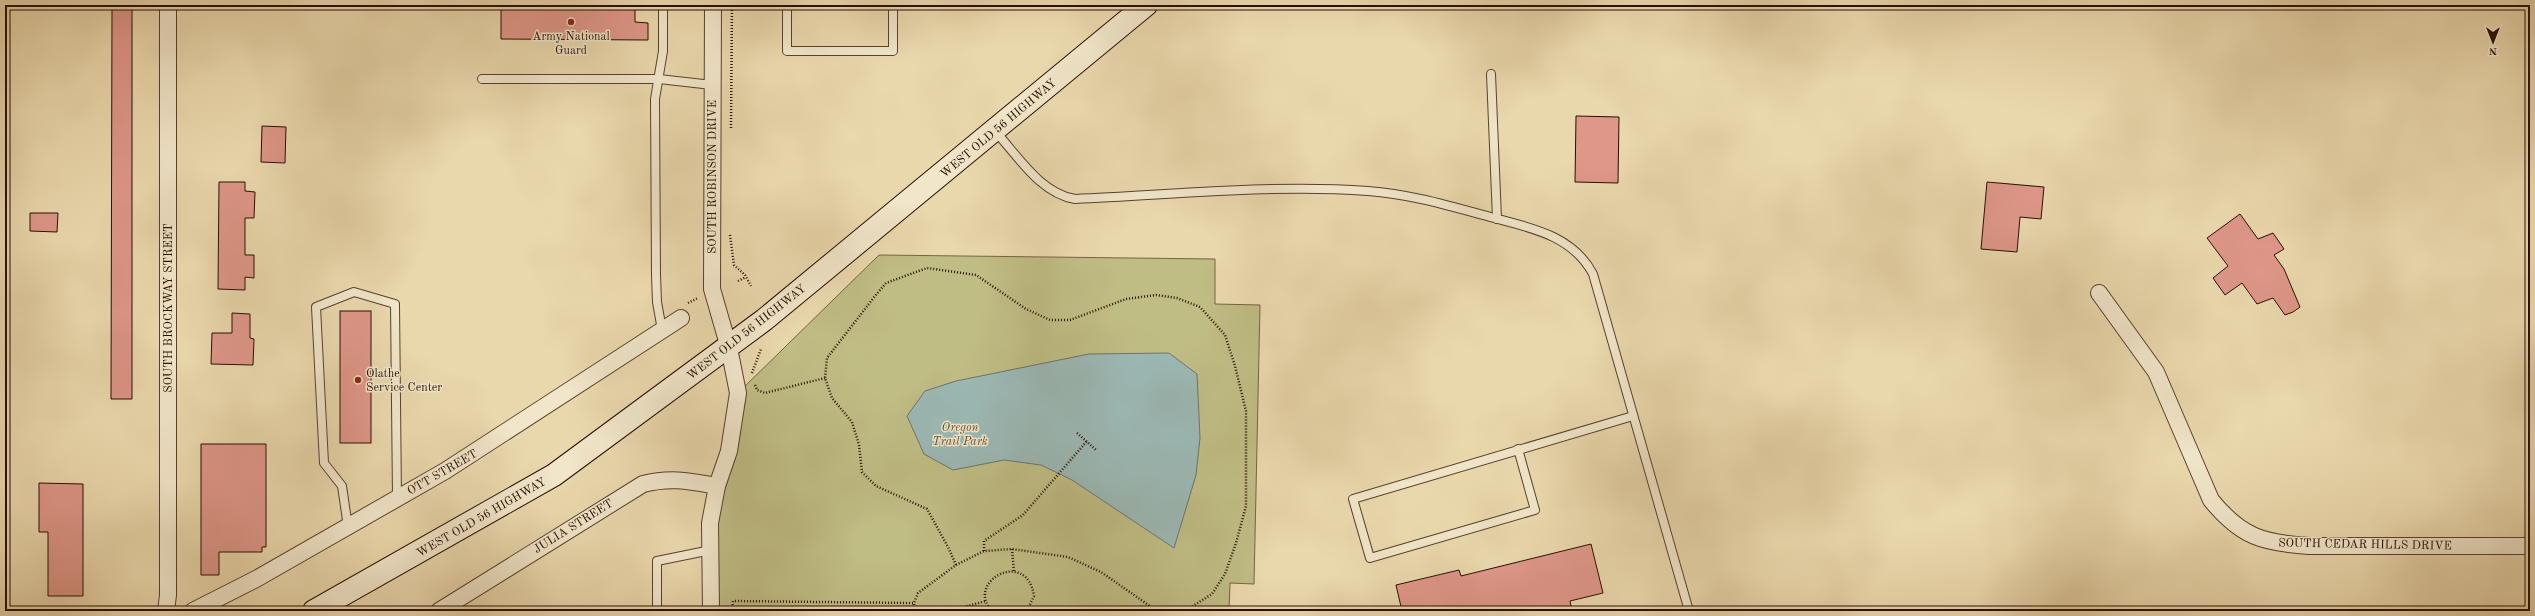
<svg xmlns="http://www.w3.org/2000/svg" width="2535" height="616" viewBox="0 0 2535 616" font-family="'Old Standard TT',serif">
<style>
.green{fill:#bfbc84;stroke:#746542}
.water{fill:#9bb8b4;stroke:#6d746c}
.building{fill:#df9789;stroke:#280e00}
.lines{fill:none;stroke-linecap:round;stroke-linejoin:round}
.service-casing{stroke:#58402b;stroke-width:10}
.minor-casing{stroke:#58402b;stroke-width:18}
.secondary-casing{stroke:#280e00;stroke-width:24}
.path{stroke:#280e00;stroke-width:2.5;stroke-dasharray:1 2;stroke-linecap:butt}
.service{stroke:#f1e6ca;stroke-width:8}
.minor{stroke:#f1e6ca;stroke-width:16}
.secondary{stroke:#f1e6ca;stroke-width:22}
.poi-dot{fill:#8f2418;stroke:#f1e6ca;stroke-width:1.5}
.labels{text-anchor:middle;stroke-width:3;stroke-linejoin:round;paint-order:stroke}
.poi-label{font-size:12px;fill:#280e00;stroke:#f1e6ca}
.street-label{font-size:12px;fill:#280e00;stroke:#f1e6ca}
.park-label{font-size:12px;font-style:italic;fill:#5d4b2e;stroke:#f1e6ca}
</style>
<rect width="100%" height="100%" fill="#ead8ad"/>
<filter id="stains"><feTurbulence type="fractalNoise" baseFrequency=".005" numOctaves="4"/><feColorMatrix values="0 0 0 0 .2 0 0 0 0 .09 0 0 0 0 .02 0 0 0 .5 -.17"/></filter>
<radialGradient id="worn" r=".72"><stop offset=".6" stop-color="#630" stop-opacity="0"/><stop offset="1" stop-color="#630" stop-opacity=".3"/></radialGradient>
<polygon class="green" points="879,255 1215,259 1215,304 1260,305 1254,584 1230,583 1229,611 711,611 710,523 738,393"/>
<polygon class="water" points="1169,353 1197,374 1200,438 1196,475 1174,548 1072,480 1041,465 1004,460 953,470 924,454 907,416 925,391 956,381 1089,354"/>
<g class="building">
<polygon points="112,5 132,5 132,399 111,399"/>
<polygon points="501,5 635,5 635,22 648,23 648,40 501,39"/>
<polygon points="1576,116 1619,117 1618,183 1575,182"/>
<polygon points="262,126 286,127 285,163 261,162"/>
<polygon points="219,182 245,182 245,191 255,192 254,218 245,218 245,255 254,255 254,278 245,277 245,290 218,289"/>
<polygon points="1987,182 2044,187 2041,219 2020,217 2017,252 1981,249"/>
<polygon points="30,213 58,213 57,232 30,231"/>
<polygon points="2240,214 2258,239 2273,233 2284,249 2274,255 2284,269 2300,307 2293,312 2285,315 2273,298 2257,304 2242,283 2225,295 2213,278 2228,266 2207,238"/>
<rect x="340" y="311" width="31" height="132"/>
<polygon points="232,313 250,314 250,338 254,339 253,365 211,364 212,333 232,333"/>
<polygon points="201,444 266,444 266,547 262,547 262,552 219,552 219,575 201,575"/>
<polygon points="39,483 83,484 83,596 48,596 48,532 39,532"/>
<polygon points="1591,544 1603,593 1570,601 1572,611 1402,611 1396,585 1459,570 1461,576"/>
</g>
<g class="lines">
<defs>
<g id="service">
<polyline points="787,5 787,51 893,51 893,5"/>
<polyline points="1491,74 1497,219"/>
<polyline points="482,79 659,79 712,85"/>
<path d="M995,131C1018,156 1040,193 1075,199C1172,195 1271,184 1368,191C1411,194 1453,207 1494,218C1532,228 1573,236 1593,274L1689,611"/>
<polyline points="662,330 657,302 656,275 655,99 663,51 663,5"/>
<polyline points="1518,449 1535,510 1370,558 1353,499 1633,416"/>
<polyline points="348,527 342,486 324,463 316,307 354,292 395,304 397,498"/>
<polyline points="657,611 657,561 711,550"/>
<polyline points="1740,611 1752,611"/>
</g>
<g id="minor">
<path d="M2099,293L2156,372L2211,500C2241,537 2263,543 2309,546H2530"/>
<polyline points="166,611 168,595 168,5"/>
<polyline points="193,611 256,579 445,471 681,318"/>
<path d="M439,611L643,484C671,477 689,481 717,486"/>
<polyline points="711,611 710,523 717,486 729,451 738,393 729,348 712,289 713,5"/>
</g>
<polyline id="secondary" points="314,611 554,475 764,320 1146,5"/>
</defs>
<use href="#service" class="service-casing"/>
<use href="#minor" class="minor-casing"/>
<use href="#secondary" class="secondary-casing"/>
<g class="path">
<polyline points="731,128 732,5"/>
<polyline points="730,235 734,265 745,275 751,286"/>
<polyline points="738,281 746,277"/>
<polyline points="688,303 698,298"/>
<polyline points="752,373 761,349"/>
<polyline points="755,385 757,390 765,393 825,378"/>
<polyline points="1077,433 1096,450"/>
<polyline points="1012,549 1014,572"/>
<polyline points="984,551 984,541 1023,515 1087,441"/>
<polyline points="956,565 948,547 927,509 876,486 862,472 859,445 852,422 832,398 825,378 827,358 875,296 886,283 927,268 976,275 1026,309 1050,320 1070,320 1126,299 1156,295 1177,298 1200,307 1225,335 1235,366 1246,411 1246,506 1236,543 1225,574 1212,594 1185,611"/>
<polyline points="732,611 733,601 914,603 918,593 956,565 984,551 1012,549 1068,557 1101,572 1157,611"/>
<polyline points="914,611 914,603"/>
<polyline points="959,611 964,607 986,601"/>
<path d="M992,611C964,582 1027,547 1034,596L1027,611"/>
</g>
<use href="#service" class="service"/>
<use href="#minor" class="minor"/>
<use href="#secondary" class="secondary"/>
</g>
<g class="poi-dot">
<circle cx="571" cy="22" r="4"/>
<circle cx="358" cy="380" r="4"/>
</g>
<g class="labels">
<g class="poi-label">
<text x="571" y="40">Army National<tspan x="571" dy="14">Guard</tspan></text>
<text x="366" y="377" text-anchor="start">Olathe<tspan x="366" dy="14">Service Center</tspan></text>
</g>
<g class="street-label">
<text transform="translate(998 128) rotate(-40)" y="4">WEST OLD 56 HIGHWAY</text>
<text transform="translate(712 177) rotate(-90)" y="4">SOUTH ROBINSON DRIVE</text>
<text transform="translate(168 308) rotate(-90)" y="4">SOUTH BROCKWAY STREET</text>
<text transform="translate(746 332) rotate(-38)" y="4">WEST OLD 56 HIGHWAY</text>
<text transform="translate(442 472) rotate(-30)" y="4">OTT STREET</text>
<text transform="translate(481 517) rotate(-30)" y="4">WEST OLD 56 HIGHWAY</text>
<text transform="translate(573 526) rotate(-32)" y="4">JULIA STREET</text>
<text transform="translate(2365 544) rotate(1)" y="4">SOUTH CEDAR HILLS DRIVE</text>
</g>
<g class="park-label">
<text x="960" y="431">Oregon<tspan x="960" dy="14">Trail Park</tspan></text>
</g>
</g>
<rect width="2535" height="616" fill="none" stroke="#ead8ad" stroke-width="20"/>
<rect x="6" y="6" width="2523" height="604" fill="none" stroke="#280e00" stroke-width="2"/>
<rect x="10" y="10" width="2515" height="596" fill="none" stroke="#280e00"/>
<g transform="translate(2493 42) rotate(180)" stroke="#f1e6ca" stroke-width="3" paint-order="stroke">
<path d="M0-3L7 15L0 10L-7 15Z" fill="#280e00"/>
<text y="-6" font-size="11" font-weight="bold" text-anchor="middle" fill="#280e00">N</text>
</g>
<rect width="100%" height="100%" filter="url(#stains)"/>
<rect width="100%" height="100%" fill="url(#worn)"/>
</svg>
